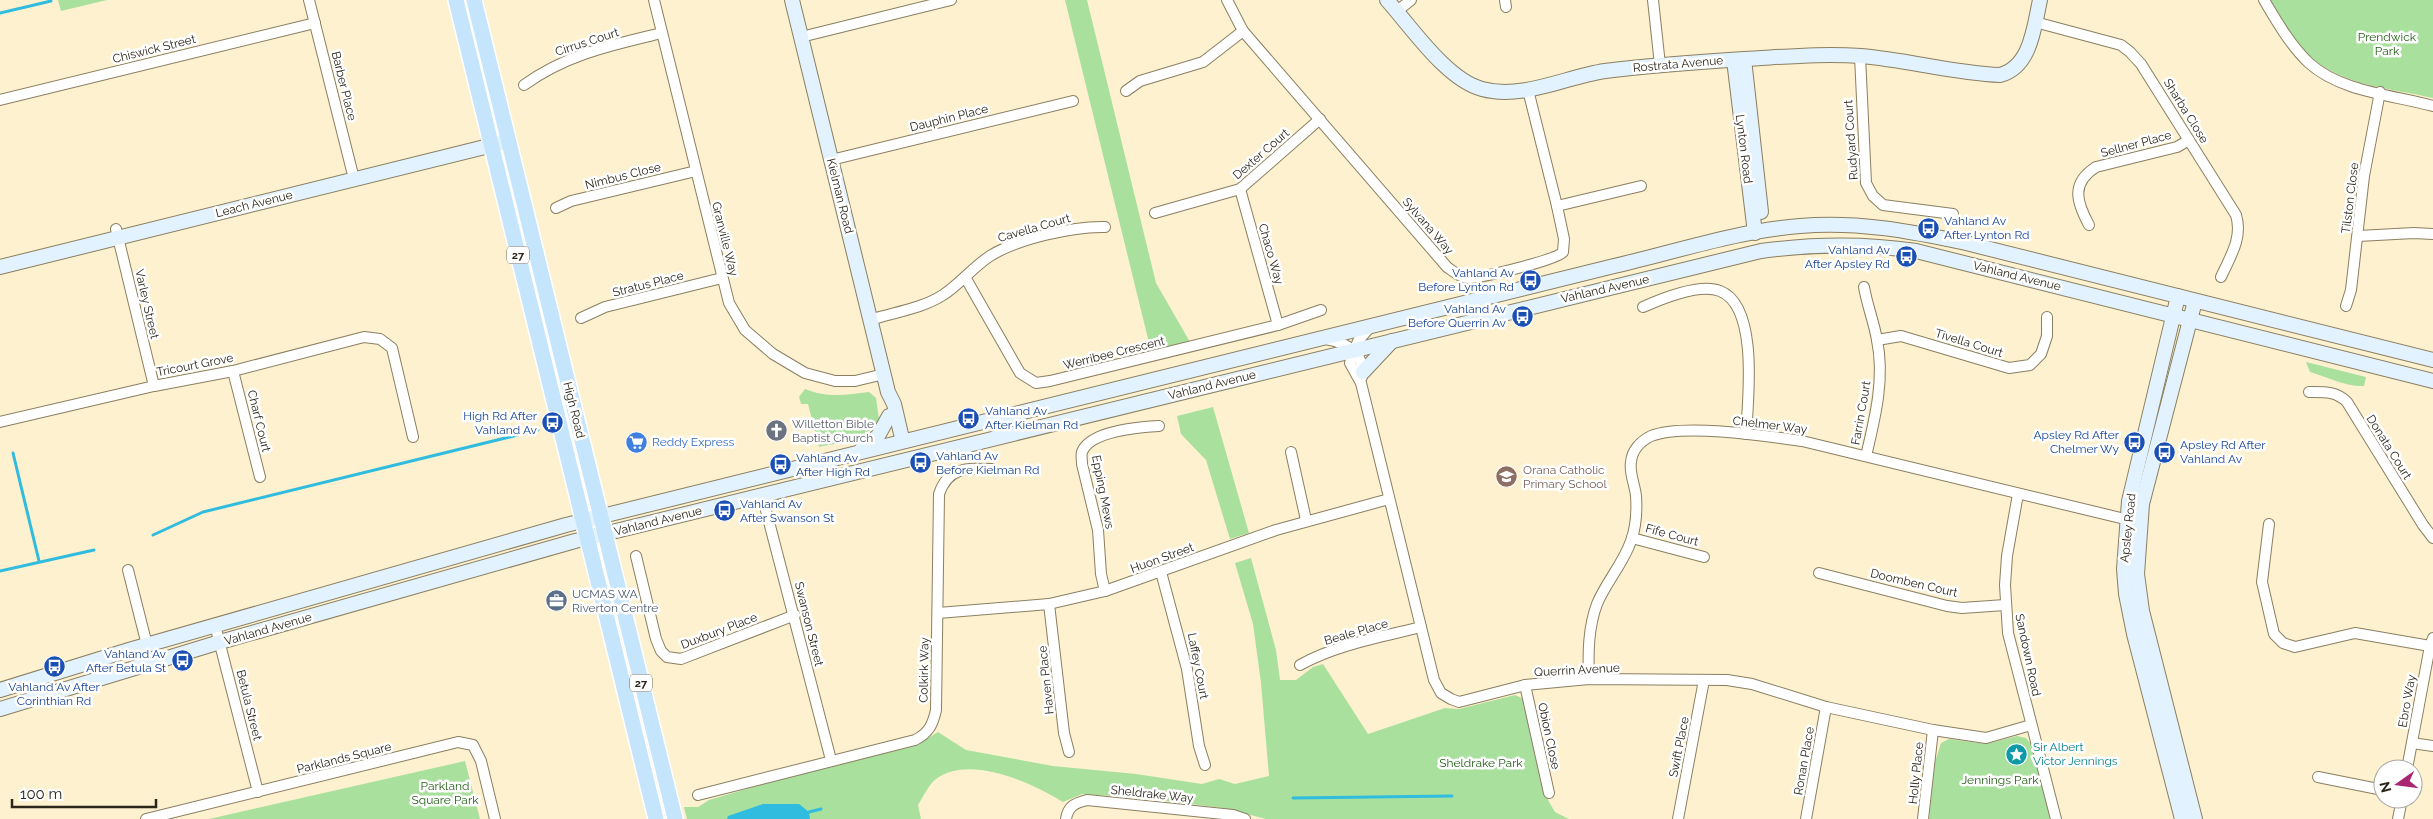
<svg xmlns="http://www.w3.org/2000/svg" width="2433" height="819" viewBox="0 0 2433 819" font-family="Raleway,sans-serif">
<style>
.green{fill:#aae09e}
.water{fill:#30bcde}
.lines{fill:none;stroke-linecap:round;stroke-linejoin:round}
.stream{stroke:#30bcde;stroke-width:3}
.street-casing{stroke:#8b7f61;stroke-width:12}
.secondary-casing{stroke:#8b7f61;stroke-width:16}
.primary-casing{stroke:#fff;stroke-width:18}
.street{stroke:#fff;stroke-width:10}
.secondary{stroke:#e2f2fe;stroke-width:14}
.primary{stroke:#c5e5fd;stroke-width:15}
.labels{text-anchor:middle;stroke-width:5;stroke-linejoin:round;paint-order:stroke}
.shield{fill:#fff;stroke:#6b685f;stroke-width:1}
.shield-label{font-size:11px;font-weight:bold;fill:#2c271b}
.park-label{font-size:12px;fill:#235f15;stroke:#fff}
.street-label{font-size:12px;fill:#2c271b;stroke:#fff}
.transit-label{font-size:12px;fill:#164399;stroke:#fff;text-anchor:start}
.worship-label{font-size:12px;fill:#5b616d;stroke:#fff;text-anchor:start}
.shop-label{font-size:12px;fill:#366cbe;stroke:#fff;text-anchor:start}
.education-label{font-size:12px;fill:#785e54;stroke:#fff;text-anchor:start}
.service-label{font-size:12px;fill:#4e5e75;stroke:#fff;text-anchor:start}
.culture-label{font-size:12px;fill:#0d838f;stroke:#fff;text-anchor:start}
</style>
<rect width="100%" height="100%" fill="#fef1cf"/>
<g class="green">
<polygon points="58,0 107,0 61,11"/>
<polygon points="1065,0 1087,0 1156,283 1190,342 1151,351"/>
<path d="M2270,0H2433V98C2394,89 2345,86 2313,59C2295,44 2283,20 2270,0Z"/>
<path d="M2306,362L2366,377L2364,386C2345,387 2328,377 2310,372Z"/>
<path d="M805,389C827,398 846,395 869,392L876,398L879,419C867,441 842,442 819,447L808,404H801L799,397Z"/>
<polygon points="1213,407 1249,533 1230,539 1206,460 1181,434 1177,416"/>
<path d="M1251,558L1276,650L1280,680H1296L1313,667L1323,664L1368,734L1445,708L1459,709L1515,695L1524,699L1548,800L1555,812L1569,819H1266L1223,808L1141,798L1082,794L1063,802C1032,783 970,754 936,779C929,784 923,797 918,805L921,819H687L684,807H698L709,800L787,777L915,746L938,732L966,750L1053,766L1136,774L1202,784L1219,779L1235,784L1269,776L1261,683L1253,624L1235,563Z"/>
<polygon points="2017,736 2026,738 2032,745 2050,819 1929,819 1935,762 1941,743 1949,739 1986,744"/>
<polygon points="465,761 480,819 209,819"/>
</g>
<polygon class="water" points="763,804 799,804 809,812 810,819 727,819 728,816"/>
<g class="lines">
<g class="stream">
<polyline points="0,13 51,1"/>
<polyline points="13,453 39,561"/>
<polyline points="153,535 203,512 538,430"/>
<polyline points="0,571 94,550"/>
<polyline points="1293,798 1452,796"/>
<polyline points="809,812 821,809"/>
</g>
<defs>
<g id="street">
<polyline points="309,0 354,179"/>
<polyline points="654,0 729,303 745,330 773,354 805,373 835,381 855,381 884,374"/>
<path d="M1227,0L1243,31L1447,267C1454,272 1460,277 1468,278C1482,278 1556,260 1563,252L1564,239L1557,206L1528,90"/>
<polyline points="1505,0 1506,7"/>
<polyline points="1653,0 1660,65"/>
<path d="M2264,0C2277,22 2291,46 2309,63C2341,92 2393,95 2433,106"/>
<polyline points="1397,11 1411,0"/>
<path d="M2035,22L2121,45L2130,52L2141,64L2236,215C2243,238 2230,257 2221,277"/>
<polyline points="801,37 951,0"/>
<polyline points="1860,56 1866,183 1873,196 1883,205 1953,214"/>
<path d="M524,85C567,54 612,45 662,33"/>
<polyline points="1126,91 1140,81 1203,62 1243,31"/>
<polyline points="0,100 315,23"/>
<polyline points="831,160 1073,101"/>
<polyline points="1240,189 1278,325"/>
<polyline points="1557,206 1641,186"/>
<polyline points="556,208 571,201 696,171"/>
<polyline points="1155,213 1240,189 1320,119"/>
<path d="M2089,225C2076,201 2071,183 2096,167L2177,147L2189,140"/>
<polyline points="116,229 154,386"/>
<polyline points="2358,236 2414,233 2433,234"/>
<polyline points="965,277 1020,373 1036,383 1050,381 1278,325 1321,310"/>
<path d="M1864,287C1867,305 1874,322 1877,340C1885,379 1875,418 1866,456"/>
<polyline points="2346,306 2351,290 2364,176 2380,92"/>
<path d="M1643,307C1661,299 1700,283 1720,291C1759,306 1748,400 1746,434"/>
<polyline points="581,318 605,307 722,278"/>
<path d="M870,320C895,312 921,309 943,295C960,284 973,267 990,256C1017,239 1074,226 1105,227"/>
<polyline points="1371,326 1358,341 1350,363 1361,383 1434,680 1441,693 1451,699 1459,702 1525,685 1589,679 1727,680 1752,684 1826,707 1933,730 1986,738 2031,725"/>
<path d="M1326,339C1347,343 1365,352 1362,377"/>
<polyline points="1877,340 1901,336 2009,368 2030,365 2041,354 2047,336 2047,317"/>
<polyline points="233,371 260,477"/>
<path d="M2309,392C2324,392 2336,391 2347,402L2423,525L2433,538"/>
<polyline points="0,422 154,386 233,371 364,337 380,339 392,348 413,437"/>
<polyline points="1291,452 1306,520"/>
<polyline points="2018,494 2007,556 2005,585 2008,633 2056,819"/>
<polyline points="762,495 831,760"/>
<polyline points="2269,524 2262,582 2274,634 2283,643 2295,647 2355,633 2430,646"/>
<polyline points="1632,538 1704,557"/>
<polyline points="636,556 656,639 661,651 667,657 681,659 795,615"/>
<polyline points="128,570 147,645"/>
<polyline points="1161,572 1187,669 1199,746 1205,765"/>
<polyline points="1819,573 1947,606 1962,608 2005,605"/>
<path d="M1105,591L1101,574L1098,530L1082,464C1082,460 1081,455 1082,452C1090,431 1140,427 1159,426"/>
<polyline points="1049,604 1064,733 1069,752"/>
<polyline points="938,613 1049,604 1105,591 1276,530 1389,499"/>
<polyline points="215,625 258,792"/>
<path d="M1300,665C1336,645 1381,637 1421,627"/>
<path d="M1589,679C1588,654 1588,628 1597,604C1606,582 1623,564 1631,541C1636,527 1637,510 1636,496C1635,485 1629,473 1631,462C1632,450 1641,441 1651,436C1683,423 1767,436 1802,441L2133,521"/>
<polyline points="1525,685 1549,793"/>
<polyline points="2412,743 2433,746"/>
<polyline points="2407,769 2430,646 2433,638"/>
<polyline points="2318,777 2383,790"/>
<path d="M698,795L915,740C929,733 933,724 936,710L939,494C948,467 967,468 992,469"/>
<polyline points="146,819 458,742 473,745 481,761 495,819"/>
<path d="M1066,819C1068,806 1075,803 1087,800L1233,815L1245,819"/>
<polyline points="1678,819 1704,680"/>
<polyline points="1806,819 1826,707"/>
<polyline points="1923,819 1933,730"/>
<polyline points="2398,819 2402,799"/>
</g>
<g id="secondary">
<polyline points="792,0 888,392 894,404 901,434"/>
<path d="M1387,0C1412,28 1447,80 1482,89C1522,100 1565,77 1605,71C1651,65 1697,62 1744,59C1783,57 1822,53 1861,56C1908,60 1953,73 2000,75C2031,67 2034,27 2040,0"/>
<polyline points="1744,59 1761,212"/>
<polyline points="1734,60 1755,233"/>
<polyline points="0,267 509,141"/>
<polyline points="2178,296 2129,501 2124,569 2126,594 2134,634 2182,819"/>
<polyline points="2195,301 2142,504 2137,574 2142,611 2195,819"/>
<polyline points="1363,372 1392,341"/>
<polyline points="862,449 878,436 889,416"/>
<path d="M0,690L129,650L566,525L1614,266C1675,252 1737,231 1800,226C1856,221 1910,231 1966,243L2433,360"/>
<path d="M0,709L220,642L575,541L1761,251C1813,244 1863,243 1916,251L2433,381"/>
</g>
<g id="primary">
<polyline points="456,0 656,819"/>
<polyline points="474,0 675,819"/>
</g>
</defs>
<use href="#street" class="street-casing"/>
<use href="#secondary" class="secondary-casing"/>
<use href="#primary" class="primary-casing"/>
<use href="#street" class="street"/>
<use href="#secondary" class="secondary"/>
<use href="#primary" class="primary"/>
</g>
<defs>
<symbol id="bus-disc" viewBox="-11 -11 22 22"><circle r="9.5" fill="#1a4fb4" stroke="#fff"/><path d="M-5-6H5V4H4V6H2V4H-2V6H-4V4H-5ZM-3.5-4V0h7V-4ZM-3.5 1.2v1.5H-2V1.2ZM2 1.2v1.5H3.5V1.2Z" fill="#fff"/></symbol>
<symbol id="church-disc" viewBox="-11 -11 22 22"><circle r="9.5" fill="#6b7280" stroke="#fff"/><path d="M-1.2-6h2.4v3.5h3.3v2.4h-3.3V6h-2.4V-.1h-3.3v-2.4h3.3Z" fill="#fff"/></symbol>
<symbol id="supermarket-disc" viewBox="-11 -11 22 22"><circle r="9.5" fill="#3f7fe0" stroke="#fff"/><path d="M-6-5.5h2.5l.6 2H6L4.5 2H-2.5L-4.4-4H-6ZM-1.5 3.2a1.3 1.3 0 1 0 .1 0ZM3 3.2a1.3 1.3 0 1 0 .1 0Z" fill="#fff"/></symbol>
<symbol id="school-disc" viewBox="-11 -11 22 22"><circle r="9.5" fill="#8d6e63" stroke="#fff"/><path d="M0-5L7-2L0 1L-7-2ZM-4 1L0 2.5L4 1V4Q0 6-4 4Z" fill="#fff"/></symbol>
<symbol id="office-disc" viewBox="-11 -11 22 22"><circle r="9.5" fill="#5c6f8a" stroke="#fff"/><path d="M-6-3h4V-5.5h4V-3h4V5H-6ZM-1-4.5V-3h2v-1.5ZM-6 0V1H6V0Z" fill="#fff"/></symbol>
<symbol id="sight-disc" viewBox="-11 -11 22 22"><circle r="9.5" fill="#0f9aa8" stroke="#fff"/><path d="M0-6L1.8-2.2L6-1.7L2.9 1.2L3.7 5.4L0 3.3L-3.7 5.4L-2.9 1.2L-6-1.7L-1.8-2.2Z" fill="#fff"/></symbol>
</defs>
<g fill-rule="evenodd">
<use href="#bus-disc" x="1916" y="216" width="25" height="25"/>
<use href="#bus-disc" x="1894" y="244" width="25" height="25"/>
<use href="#bus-disc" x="1518" y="268" width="25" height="25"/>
<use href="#bus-disc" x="1510" y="304" width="25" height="25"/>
<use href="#bus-disc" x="956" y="406" width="25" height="25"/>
<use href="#bus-disc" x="540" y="410" width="25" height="25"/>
<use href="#church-disc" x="764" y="418" width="25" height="25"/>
<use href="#supermarket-disc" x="624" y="430" width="25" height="25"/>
<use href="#bus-disc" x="2122" y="430" width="25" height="25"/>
<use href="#bus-disc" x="2152" y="440" width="25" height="25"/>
<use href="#bus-disc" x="908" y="450" width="25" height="25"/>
<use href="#bus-disc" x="768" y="452" width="25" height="25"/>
<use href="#school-disc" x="1494" y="464" width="25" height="25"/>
<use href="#bus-disc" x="712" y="498" width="25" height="25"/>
<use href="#office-disc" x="544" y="588" width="25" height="25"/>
<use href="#bus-disc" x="170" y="648" width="25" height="25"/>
<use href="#bus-disc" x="42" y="654" width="25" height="25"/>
<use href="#sight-disc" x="2004" y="742" width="25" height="25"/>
</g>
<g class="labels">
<g class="shield">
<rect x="507" y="246.5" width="22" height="17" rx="4"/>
<rect x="630" y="674.5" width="22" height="17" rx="4"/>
</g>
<g class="shield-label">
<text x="518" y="259">27</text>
<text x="641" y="687">27</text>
</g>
<g class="park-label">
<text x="2387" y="41">Prendwick<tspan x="2387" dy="14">Park</tspan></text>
<text x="1481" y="767">Sheldrake Park</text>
<text x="2000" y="784">Jennings Park</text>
<text x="445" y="790">Parkland<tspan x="445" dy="14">Square Park</tspan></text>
</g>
<g class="street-label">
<text transform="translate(587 42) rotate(-18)" y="4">Cirrus Court</text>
<text transform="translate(154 49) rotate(-14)" y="4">Chiswick Street</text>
<text transform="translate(1678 64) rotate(-5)" y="4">Rostrata Avenue</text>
<text transform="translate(344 86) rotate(76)" y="4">Barber Place</text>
<text transform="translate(2186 111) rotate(58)" y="4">Sharba Close</text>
<text transform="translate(949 118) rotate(-14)" y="4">Dauphin Place</text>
<text transform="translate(1851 140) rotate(-94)" y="4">Rudyard Court</text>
<text transform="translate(2136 144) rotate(-15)" y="4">Sellner Place</text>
<text transform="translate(1744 149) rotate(83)" y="4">Lynton Road</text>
<text transform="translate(1261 154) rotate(-41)" y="4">Dexter Court</text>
<text transform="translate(623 176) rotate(-14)" y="4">Nimbus Close</text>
<text transform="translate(840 196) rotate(76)" y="4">Kielman Road</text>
<text transform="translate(2350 198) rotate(-83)" y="4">Tilston Close</text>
<text transform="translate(254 204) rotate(-14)" y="4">Leach Avenue</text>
<text transform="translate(1428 226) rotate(49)" y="4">Sylvana Way</text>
<text transform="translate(1034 228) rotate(-16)" y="4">Cavella Court</text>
<text transform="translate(725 239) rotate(76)" y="4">Granville Way</text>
<text transform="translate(1271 254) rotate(74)" y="4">Chaco Way</text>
<text transform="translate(2017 276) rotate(14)" y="4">Vahland Avenue</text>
<text transform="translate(648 284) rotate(-14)" y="4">Stratus Place</text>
<text transform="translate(1605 289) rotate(-13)" y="4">Vahland Avenue</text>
<text transform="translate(147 304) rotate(77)" y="4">Varley Street</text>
<text transform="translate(1969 343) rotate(17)" y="4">Tivella Court</text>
<text transform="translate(1114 353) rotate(-14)" y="4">Werribee Crescent</text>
<text transform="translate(195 365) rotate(-11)" y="4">Tricourt Grove</text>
<text transform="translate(1212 385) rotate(-14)" y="4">Vahland Avenue</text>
<text transform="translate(574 410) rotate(76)" y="4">High Road</text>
<text transform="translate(1861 413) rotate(-80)" y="4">Farrin Court</text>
<text transform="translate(259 421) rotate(76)" y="4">Charf Court</text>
<text transform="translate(1770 425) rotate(7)" y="4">Chelmer Way</text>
<text transform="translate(2389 447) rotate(58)" y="4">Donata Court</text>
<text transform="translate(1103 492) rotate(79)" y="4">Epping Mews</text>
<text transform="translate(658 521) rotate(-14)" y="4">Vahland Avenue</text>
<text transform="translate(2128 528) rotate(-84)" y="4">Apsley Road</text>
<text transform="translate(1672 535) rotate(15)" y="4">Fife Court</text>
<text transform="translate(1162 558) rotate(-20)" y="4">Huon Street</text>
<text transform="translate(1914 583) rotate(13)" y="4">Doomben Court</text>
<text transform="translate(809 624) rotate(76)" y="4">Swanson Street</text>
<text transform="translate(268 629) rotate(-16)" y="4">Vahland Avenue</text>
<text transform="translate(719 631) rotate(-21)" y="4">Duxbury Place</text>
<text transform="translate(1356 632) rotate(-16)" y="4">Beale Place</text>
<text transform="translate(2028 655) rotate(78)" y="4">Sandown Road</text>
<text transform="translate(1198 666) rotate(79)" y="4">Laffey Court</text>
<text transform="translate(924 670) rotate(-89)" y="4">Colkirk Way</text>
<text transform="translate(1577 670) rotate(-3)" y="4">Querrin Avenue</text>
<text transform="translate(1046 680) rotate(-96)" y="4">Haven Place</text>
<text transform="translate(2407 701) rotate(-80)" y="4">Ebro Way</text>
<text transform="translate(249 705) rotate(76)" y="4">Betula Street</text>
<text transform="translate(1549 736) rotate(78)" y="4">Obion Close</text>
<text transform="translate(1679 747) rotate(-79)" y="4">Swift Place</text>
<text transform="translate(344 758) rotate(-14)" y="4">Parklands Square</text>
<text transform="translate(1804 761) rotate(-80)" y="4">Ronan Place</text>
<text transform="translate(1916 773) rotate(-84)" y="4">Holly Place</text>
<text transform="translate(1152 794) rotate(6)" y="4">Sheldrake Way</text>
</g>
<g class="transit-label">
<text x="1944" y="225">Vahland Av<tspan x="1944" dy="14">After Lynton Rd</tspan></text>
<text x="1890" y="254" text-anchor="end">Vahland Av<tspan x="1890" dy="14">After Apsley Rd</tspan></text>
<text x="1514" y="277" text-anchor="end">Vahland Av<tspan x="1514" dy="14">Before Lynton Rd</tspan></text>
<text x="1506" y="313" text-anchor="end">Vahland Av<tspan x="1506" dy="14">Before Querrin Av</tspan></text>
<text x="985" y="415">Vahland Av<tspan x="985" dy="14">After Kielman Rd</tspan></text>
<text x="537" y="420" text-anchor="end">High Rd After<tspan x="537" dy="14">Vahland Av</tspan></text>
<text x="2119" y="439" text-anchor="end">Apsley Rd After<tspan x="2119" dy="14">Chelmer Wy</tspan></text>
<text x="2180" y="449">Apsley Rd After<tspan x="2180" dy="14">Vahland Av</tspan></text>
<text x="936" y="460">Vahland Av<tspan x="936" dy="14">Before Kielman Rd</tspan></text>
<text x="796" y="462">Vahland Av<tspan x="796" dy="14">After High Rd</tspan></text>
<text x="740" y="508">Vahland Av<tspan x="740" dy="14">After Swanson St</tspan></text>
<text x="166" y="658" text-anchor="end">Vahland Av<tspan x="166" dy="14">After Betula St</tspan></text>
<text x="54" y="691" text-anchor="middle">Vahland Av After<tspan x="54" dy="14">Corinthian Rd</tspan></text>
</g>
<g class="worship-label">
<text x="792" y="428">Willetton Bible<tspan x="792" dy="14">Baptist Church</tspan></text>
</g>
<g class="shop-label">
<text x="652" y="446">Reddy Express</text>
</g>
<g class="education-label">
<text x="1523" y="474">Orana Catholic<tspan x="1523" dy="14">Primary School</tspan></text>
</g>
<g class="service-label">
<text x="572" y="598">UCMAS WA<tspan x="572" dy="14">Riverton Centre</tspan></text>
</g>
<g class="culture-label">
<text x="2033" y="751">Sir Albert<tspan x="2033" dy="14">Victor Jennings</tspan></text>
</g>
</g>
<g transform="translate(2398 784) rotate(256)"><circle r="24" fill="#ffffff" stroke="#aba9a4"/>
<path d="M0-4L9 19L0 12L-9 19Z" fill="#a82672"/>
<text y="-8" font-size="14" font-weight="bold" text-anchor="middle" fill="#2c271b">N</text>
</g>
<path d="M12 799v8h144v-8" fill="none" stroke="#2c271b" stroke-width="2.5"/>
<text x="20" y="799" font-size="15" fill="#2c271b" stroke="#ffffff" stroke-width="4" paint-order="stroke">100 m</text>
</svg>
